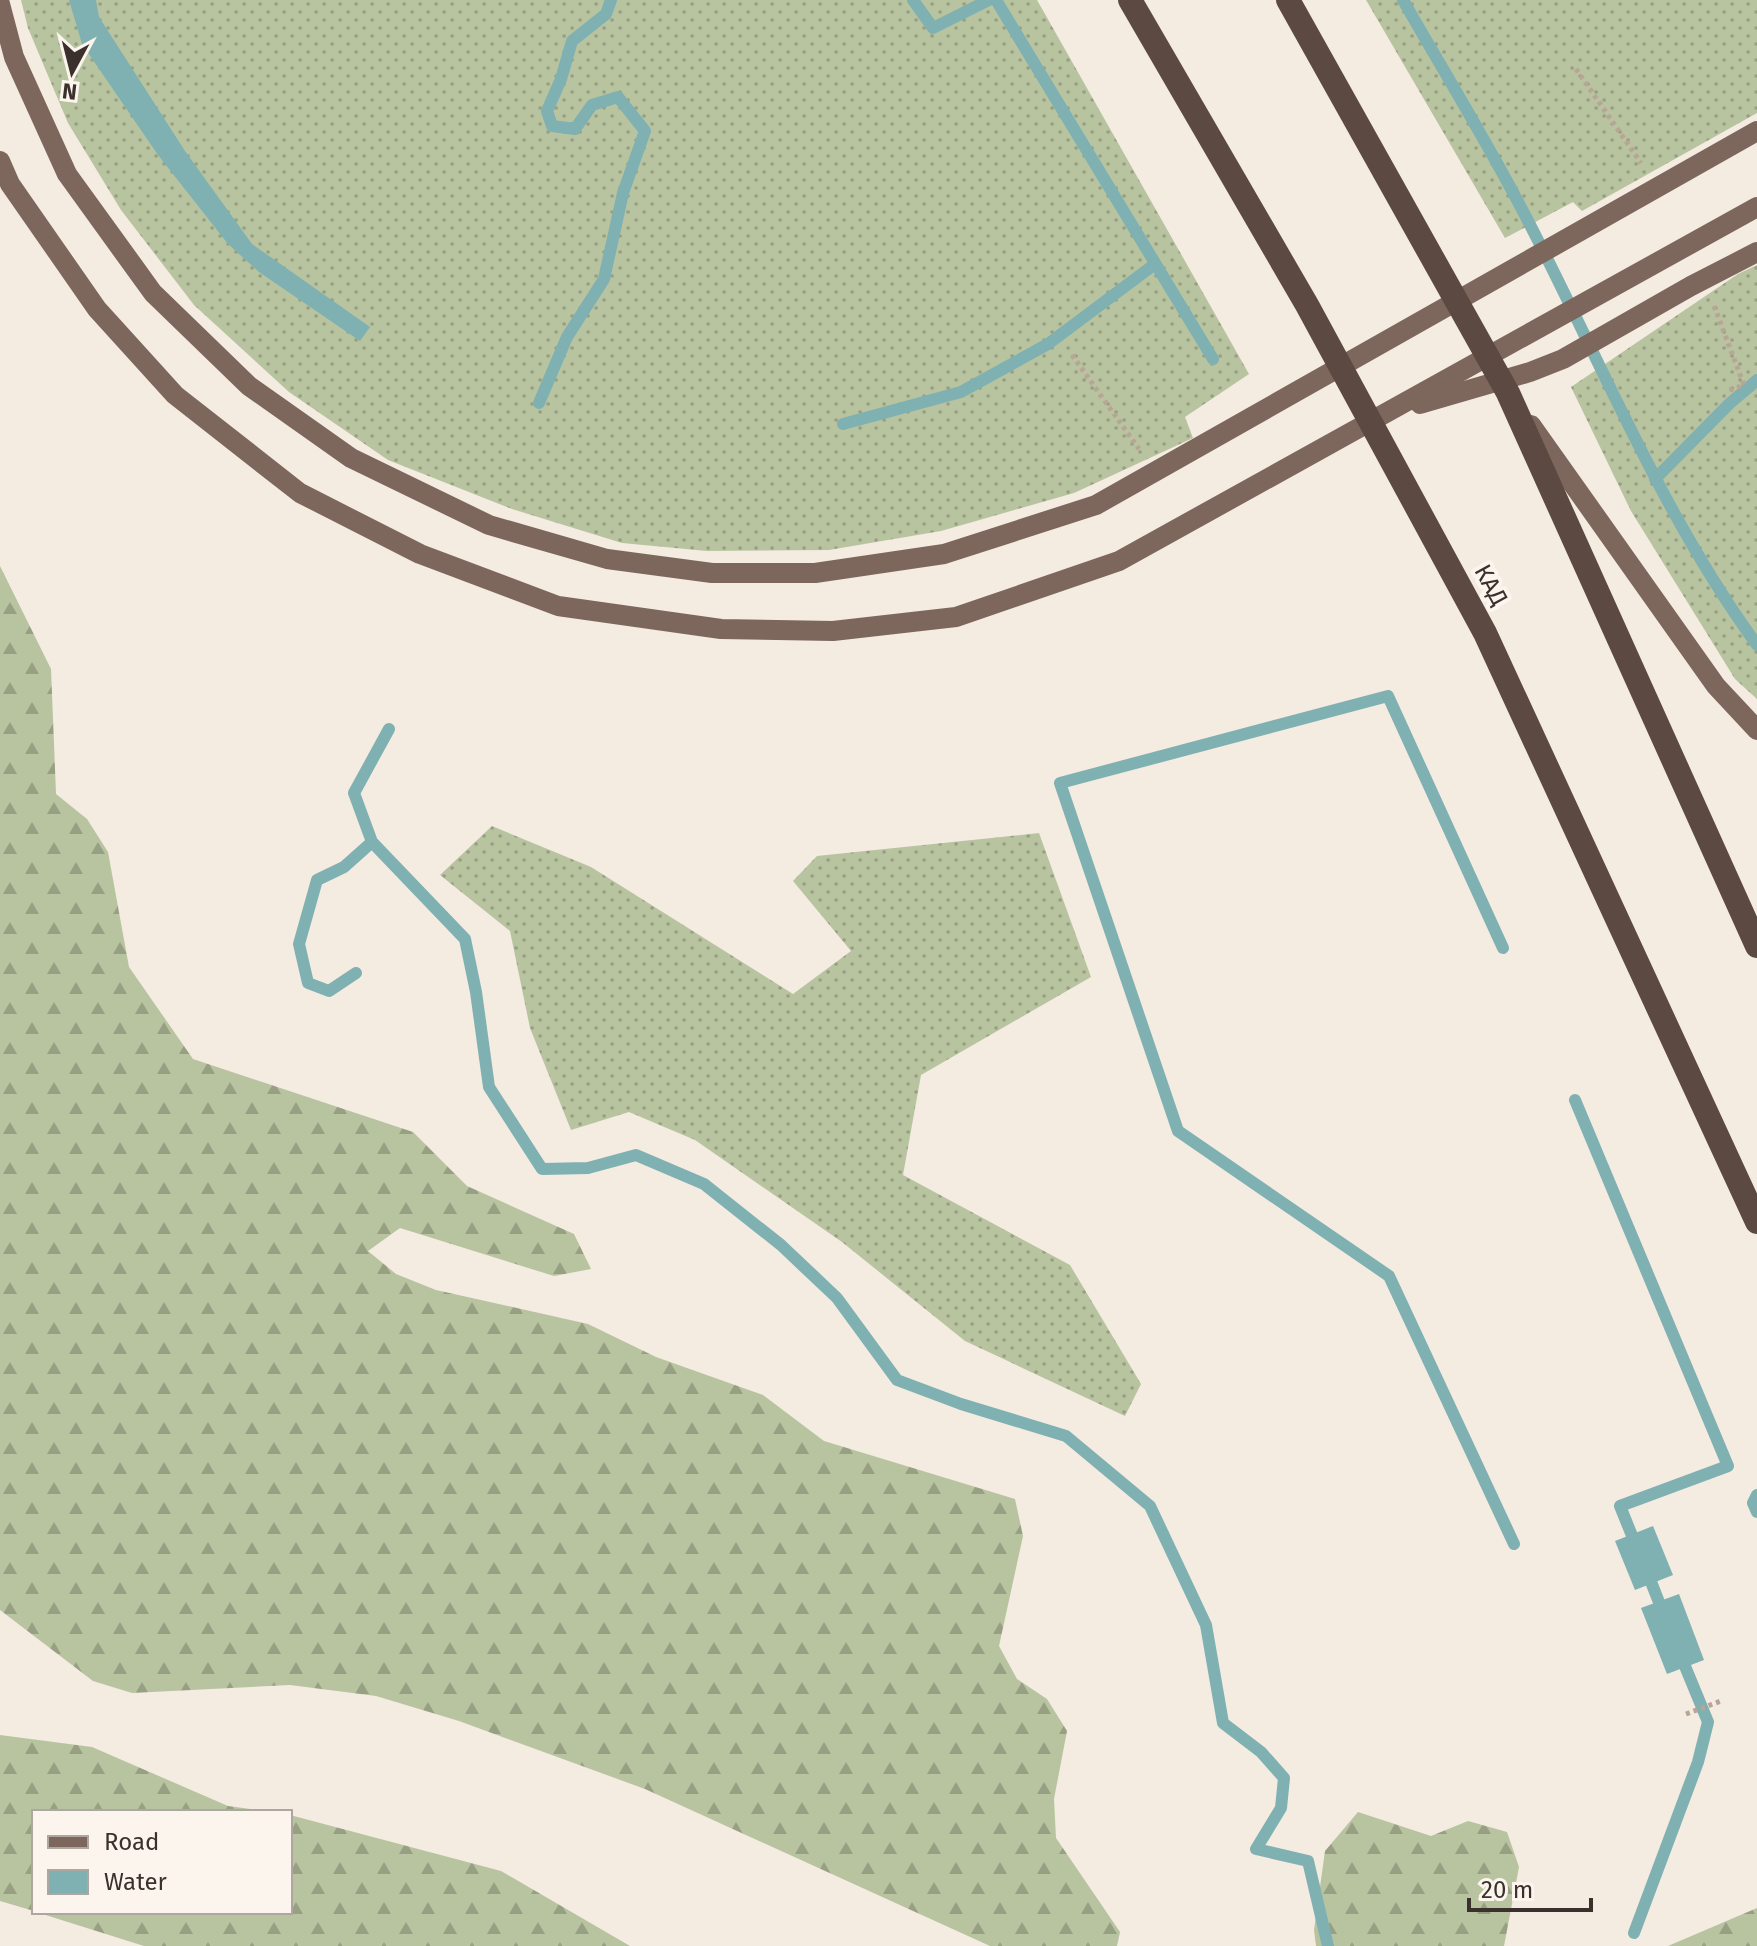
<svg xmlns="http://www.w3.org/2000/svg" width="1757" height="1946" viewBox="0 0 1757 1946" font-family="'Fira Sans',sans-serif">
<style>
.grass{fill:url(#grass-dots)}
.forest{fill:url(#forest-firs)}
.water{fill:#7fb0b2}
.lines{fill:none;stroke-linecap:round;stroke-linejoin:round}
.stream{stroke:#7fb0b2;stroke-width:12}
.path{stroke:#b9a596;stroke-width:5;stroke-dasharray:4 4;stroke-linecap:butt}
.primary{stroke:#7d675c;stroke-width:20}
.motorway{stroke:#5c4a42;stroke-width:24}
.labels{text-anchor:middle;stroke-width:8;stroke-linejoin:round;paint-order:stroke}
.street-label{font-size:24px;fill:#3b302b;stroke:#fbf5ee}
</style>
<defs>
<pattern id="grass-dots" width="8" height="8" patternUnits="userSpaceOnUse" patternTransform="scale(2)"><rect width="8" height="8" fill="#b8c4a0"/><path d="M2 2h.1M6 6h.1" fill="none" stroke="#97a083" stroke-width="1.8" stroke-linecap="round"/></pattern>
<pattern id="forest-firs" width="22" height="20" patternUnits="userSpaceOnUse" patternTransform="scale(2)"><rect width="22" height="20" fill="#b8c4a0"/><path d="M5 1l3.5 6h-7zM16 11l3.5 6h-7z" fill="#97a083"/></pattern>
</defs>
<rect width="100%" height="100%" fill="#f4ebe1"/>
<g class="grass">
<polygon points="21,0 1037,0 1249,374 1185,417 1193,438 1074,493 941,531 829,550 707,551 622,543 512,509 388,460 289,392 194,305 121,210 68,123 28,28"/>
<polygon points="1366,0 1757,0 1757,113 1582,211 1573,202 1505,238"/>
<polygon points="1757,265 1757,699 1735,679 1631,511 1571,387 1738,274"/>
<polygon points="492,826 591,867 793,994 851,951 793,881 817,856 1039,833 1091,977 921,1075 903,1175 1070,1265 1141,1384 1125,1416 965,1341 842,1242 695,1140 629,1112 571,1130 530,1028 510,931 440,875"/>
</g>
<g class="forest">
<polygon points="0,566 51,669 56,794 87,819 108,852 129,967 193,1059 413,1132 467,1186 574,1234 591,1269 554,1276 400,1228 368,1251 396,1274 436,1290 588,1324 656,1357 763,1395 824,1441 1015,1499 1023,1536 999,1646 1017,1679 1047,1699 1067,1731 1054,1799 1056,1838 1120,1932 1117,1946 990,1946 645,1789 459,1721 376,1696 290,1685 132,1693 93,1681 0,1610"/>
<polygon points="0,1735 92,1747 228,1806 272,1812 34,1812 34,1911 0,1901"/>
<polygon points="1358,1812 1431,1836 1468,1821 1507,1832 1519,1867 1504,1946 1316,1946 1314,1930 1325,1851"/>
<polygon points="290,1815 501,1871 630,1946 144,1946 36,1912 290,1912"/>
<polygon points="1757,1908 1757,1946 1668,1946"/>
</g>
<g class="water">
<polygon points="69,0 96,0 99,17 185,151 252,244 370,327 360,341 259,272 228,244 158,155 82,44"/>
<polygon points="1653,1526 1673,1575 1635,1590 1615,1541"/>
<polygon points="1679,1594 1704,1660 1667,1674 1641,1608"/>
</g>
<g class="lines">
<g class="stream">
<polyline points="913,0 933,28 989,0"/>
<polyline points="996,0 1213,359"/>
<path d="M1403,0C1444,72 1488,143 1526,217C1601,361 1661,513 1757,645"/>
<polyline points="539,403 567,337 604,279 623,193 645,131 618,97 592,105 575,129 552,126 547,111 561,79 572,41 606,14 611,0"/>
<polyline points="843,424 961,392 1048,344 1155,264"/>
<polyline points="1655,479 1729,404 1757,380"/>
<polyline points="389,729 354,793 372,842 465,939 476,992 489,1087 542,1169 588,1168 636,1155 704,1184 781,1245 837,1298 897,1380 961,1404 1066,1436 1150,1506 1206,1625 1223,1723 1261,1752 1284,1778 1281,1808 1256,1849 1308,1861 1328,1946"/>
<polyline points="1503,948 1388,696 1060,783 1178,1131 1389,1276 1514,1544"/>
<polyline points="356,973 329,991 308,983 299,944 317,880 344,867 372,842"/>
<polyline points="1575,1100 1728,1466 1620,1506 1637,1548"/>
<polyline points="1757,1495 1753,1503 1757,1512"/>
<polyline points="1646,1569 1664,1615"/>
<polyline points="1634,1933 1698,1762 1708,1722 1680,1654"/>
</g>
<g class="path">
<polyline points="1576,69 1641,163"/>
<polyline points="1714,306 1744,385 1727,391"/>
<polyline points="1072,355 1139,449"/>
<polyline points="1686,1714 1721,1701"/>
</g>
<g class="primary">
<polyline points="0,4 14,57 67,174 153,293 249,386 351,458 489,525 607,559 712,573 815,573 944,554 1096,505 1757,131"/>
<polyline points="0,161 10,184 97,309 175,395 300,493 420,554 558,606 721,629 833,631 956,617 1119,561 1757,207"/>
<polyline points="1420,404 1530,372 1563,359 1691,286 1757,252"/>
<polyline points="1531,425 1716,686 1757,730"/>
</g>
<g class="motorway">
<polyline points="1130,0 1307,305 1485,633 1757,1222"/>
<polyline points="1288,0 1508,393 1757,946"/>
</g>
</g>
<g class="labels">
<g class="street-label">
<text transform="translate(1491 585) rotate(61)" y="8">КАД</text>
</g>
</g>
<rect x="32" y="1810" width="260" height="104" fill="#fbf5ee" stroke="#aea6a0" stroke-width="2"/>
<rect x="48" y="1836" width="40" height="12" fill="#7d675c" stroke="#aea6a0" stroke-width="2"/>
<text x="104" y="1850" font-size="24" fill="#3b302b">Road</text>
<rect x="48" y="1870" width="40" height="24" fill="#7fb0b2" stroke="#aea6a0" stroke-width="2"/>
<text x="104" y="1890" font-size="24" fill="#3b302b">Water</text>
<g transform="translate(72 72) rotate(187)" stroke="#fbf5ee" stroke-width="6" paint-order="stroke">
<path d="M0-6L14 30L0 20L-14 30Z" fill="#3b302b"/>
<text y="-12" font-size="22" font-weight="bold" text-anchor="middle" fill="#3b302b">N</text>
</g>
<path d="M1469 1898v12h122v-12" fill="none" stroke="#3b302b" stroke-width="4"/>
<text x="1481" y="1898" font-size="24" fill="#3b302b" stroke="#fbf5ee" stroke-width="6" paint-order="stroke">20 m</text>
</svg>
